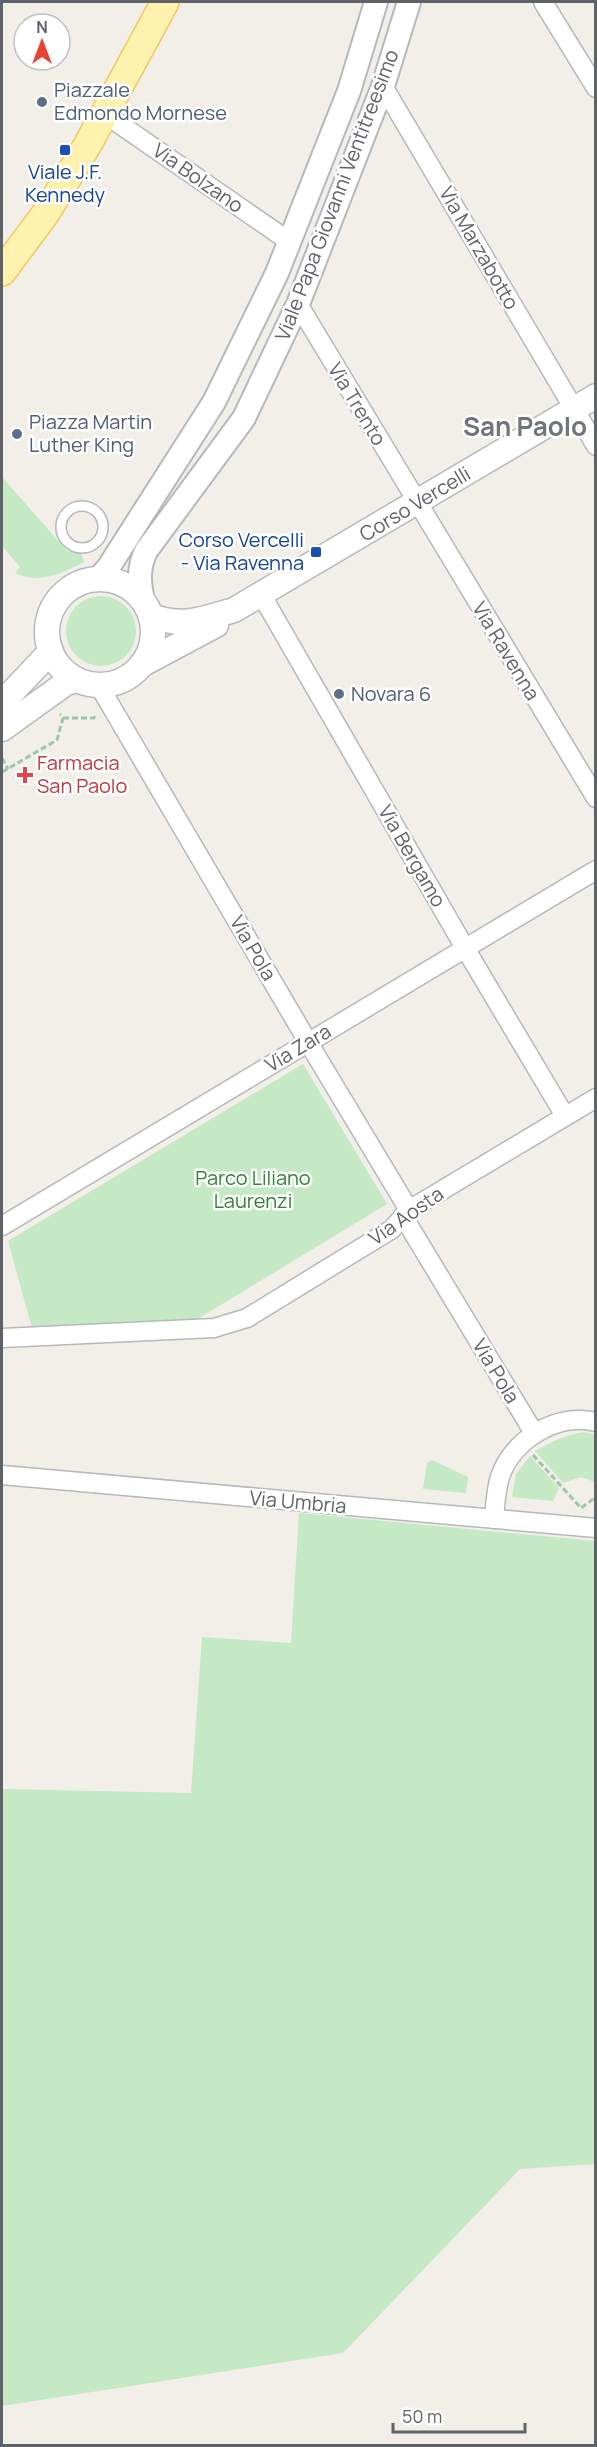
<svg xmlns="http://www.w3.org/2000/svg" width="597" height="2447" viewBox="0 0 597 2447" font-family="Manrope,sans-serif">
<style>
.green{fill:#c5e8c5}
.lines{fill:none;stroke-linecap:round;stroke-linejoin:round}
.service-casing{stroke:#b5b8bc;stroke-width:12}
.minor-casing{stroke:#b5b8bc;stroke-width:21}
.tertiary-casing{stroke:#b5b8bc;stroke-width:26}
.secondary-casing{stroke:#b6babf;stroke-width:27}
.primary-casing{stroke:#f2c960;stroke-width:30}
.path{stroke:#9cc7a9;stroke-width:3;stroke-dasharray:6 3;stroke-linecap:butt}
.service{stroke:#fff;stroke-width:9}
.minor{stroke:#fff;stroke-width:18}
.tertiary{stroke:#fff;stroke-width:22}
.secondary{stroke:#fff;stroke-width:24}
.primary{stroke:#fff2af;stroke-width:27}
.service-dot{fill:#5c6f8a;stroke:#fff;stroke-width:2}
.transit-dot{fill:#1a4fb4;stroke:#fff;stroke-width:2}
.health-dot{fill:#e0444e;stroke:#fff;stroke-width:2}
.labels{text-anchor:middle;stroke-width:5;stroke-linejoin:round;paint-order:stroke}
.service-label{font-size:20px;fill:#4e5e75;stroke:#fff;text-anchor:start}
.transit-label{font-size:20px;fill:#164399;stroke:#fff}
.street-label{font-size:20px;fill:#5f6368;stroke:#fff}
.health-label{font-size:20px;fill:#be3a42;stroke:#fff;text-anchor:start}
.park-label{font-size:20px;fill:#348238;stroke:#fff}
.district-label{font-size:26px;font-weight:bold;fill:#70757a;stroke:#fff}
</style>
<rect width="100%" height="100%" fill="#f1efe8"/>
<g class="green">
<path d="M2,477L67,551L81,553L84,562C63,573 40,585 15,573L20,567L2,546Z"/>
<circle cx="101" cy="631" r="35"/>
<polygon points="303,1064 387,1204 196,1320 32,1328 8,1241"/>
<path d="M584,1432L595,1435V1482L581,1477L563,1483L535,1451C551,1442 565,1435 584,1432Z"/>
<polygon points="530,1456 559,1488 553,1501 512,1497 516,1474"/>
<polygon points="432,1460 468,1477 466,1493 423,1489 427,1463"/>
<polygon points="299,1513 595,1541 595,2164 520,2169 343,2353 2,2406 2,1789 191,1793 202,1637 291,1643"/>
</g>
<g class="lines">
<defs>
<circle id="service" cx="82" cy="527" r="21"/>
<g id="minor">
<polyline points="543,2 596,88"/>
<polyline points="383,86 596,446"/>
<polyline points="105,114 290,242"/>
<polyline points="298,304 596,798"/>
<polyline points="261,594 465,948 565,1116"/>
<polyline points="98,684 308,1042 409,1210"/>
<polyline points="403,1216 534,1433"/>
<polyline points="2,1226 596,870"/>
<polyline points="2,1338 214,1328 247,1318 392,1229 409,1210 596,1098"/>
<polyline points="2,1475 596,1528"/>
<path d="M494,1519C495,1505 496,1490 500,1477C512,1440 557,1412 596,1422"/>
</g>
<g id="tertiary">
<polyline points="98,579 108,568 214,402 277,273 349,91 376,2"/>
<path d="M143,600C139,583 138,568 146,551L244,418L298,304L383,86L409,2"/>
</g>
<g id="secondary">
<circle cx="100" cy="632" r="53"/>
<path d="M151,616C183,628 202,619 234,610L596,396"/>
<polyline points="141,665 216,625"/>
<polyline points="2,703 51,651"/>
<polyline points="2,729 66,683 77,680"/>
</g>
<polyline id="primary" points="2,272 46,213 88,144 165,2"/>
</defs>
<use href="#service" class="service-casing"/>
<use href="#minor" class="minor-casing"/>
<use href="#tertiary" class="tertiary-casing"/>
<use href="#secondary" class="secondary-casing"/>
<use href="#primary" class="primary-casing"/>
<g class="path">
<polyline points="63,718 94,718 95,715"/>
<polyline points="2,758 8,769"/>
<polyline points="2,772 57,740 63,718 60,714"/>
<polyline points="533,1455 581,1508 596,1497"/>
</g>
<use href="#service" class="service"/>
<use href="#minor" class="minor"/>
<use href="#tertiary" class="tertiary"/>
<use href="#secondary" class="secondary"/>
<use href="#primary" class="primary"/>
</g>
<g class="service-dot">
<circle cx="42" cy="102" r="6"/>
<circle cx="17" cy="434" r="6"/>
<circle cx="339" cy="694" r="6"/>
</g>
<g class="transit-dot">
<rect x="59" y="144" width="12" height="12" rx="3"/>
<rect x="310" y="546" width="12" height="12" rx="3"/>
</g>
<path class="health-dot" d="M22 766h6v6h6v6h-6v6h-6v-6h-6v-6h6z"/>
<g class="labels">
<g class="service-label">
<text x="54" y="97">Piazzale<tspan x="54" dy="23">Edmondo Mornese</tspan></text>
<text x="29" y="429">Piazza Martin<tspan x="29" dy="23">Luther King</tspan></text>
<text x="351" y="701">Novara 6</text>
</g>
<g class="transit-label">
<text x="65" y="179">Viale J.F.<tspan x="65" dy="23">Kennedy</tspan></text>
<text x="304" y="547" text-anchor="end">Corso Vercelli<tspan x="304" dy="23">- Via Ravenna</tspan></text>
</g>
<g class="street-label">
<text transform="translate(198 178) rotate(35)" y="7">Via Bolzano</text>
<text transform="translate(337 195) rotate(-69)" y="7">Viale Papa Giovanni Ventitreesimo</text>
<text transform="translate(479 248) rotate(60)" y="7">Via Marzabotto</text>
<text transform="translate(357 404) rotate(59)" y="7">Via Trento</text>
<text transform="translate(415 504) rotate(-31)" y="7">Corso Vercelli</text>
<text transform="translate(506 651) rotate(59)" y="7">Via Ravenna</text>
<text transform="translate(412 856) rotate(60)" y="7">Via Bergamo</text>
<text transform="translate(253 948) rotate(60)" y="7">Via Pola</text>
<text transform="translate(298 1048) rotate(-31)" y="7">Via Zara</text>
<text transform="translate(406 1216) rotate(-35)" y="7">Via Aosta</text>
<text transform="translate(496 1371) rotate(59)" y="7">Via Pola</text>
<text transform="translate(298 1502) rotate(5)" y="7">Via Umbria</text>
</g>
<g class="health-label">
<text x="37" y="770">Farmacia<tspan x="37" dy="23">San Paolo</tspan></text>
</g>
<g class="park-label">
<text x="253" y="1185">Parco Liliano<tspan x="253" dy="23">Laurenzi</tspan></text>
</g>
<g class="district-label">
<text x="525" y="436">San Paolo</text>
</g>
</g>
<rect width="597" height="2447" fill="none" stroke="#5f6368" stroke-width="6"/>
<g transform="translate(42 42)"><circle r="28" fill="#ffffff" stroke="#bfc1c3" stroke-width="1.5"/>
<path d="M0-4.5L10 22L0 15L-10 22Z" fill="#ea4335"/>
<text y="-9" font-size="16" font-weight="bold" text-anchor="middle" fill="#5f6368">N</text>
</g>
<path d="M393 2423v9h132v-9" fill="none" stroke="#5f6368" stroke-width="3"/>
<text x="402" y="2423" font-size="18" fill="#5f6368" stroke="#ffffff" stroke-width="4.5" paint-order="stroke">50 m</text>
</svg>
